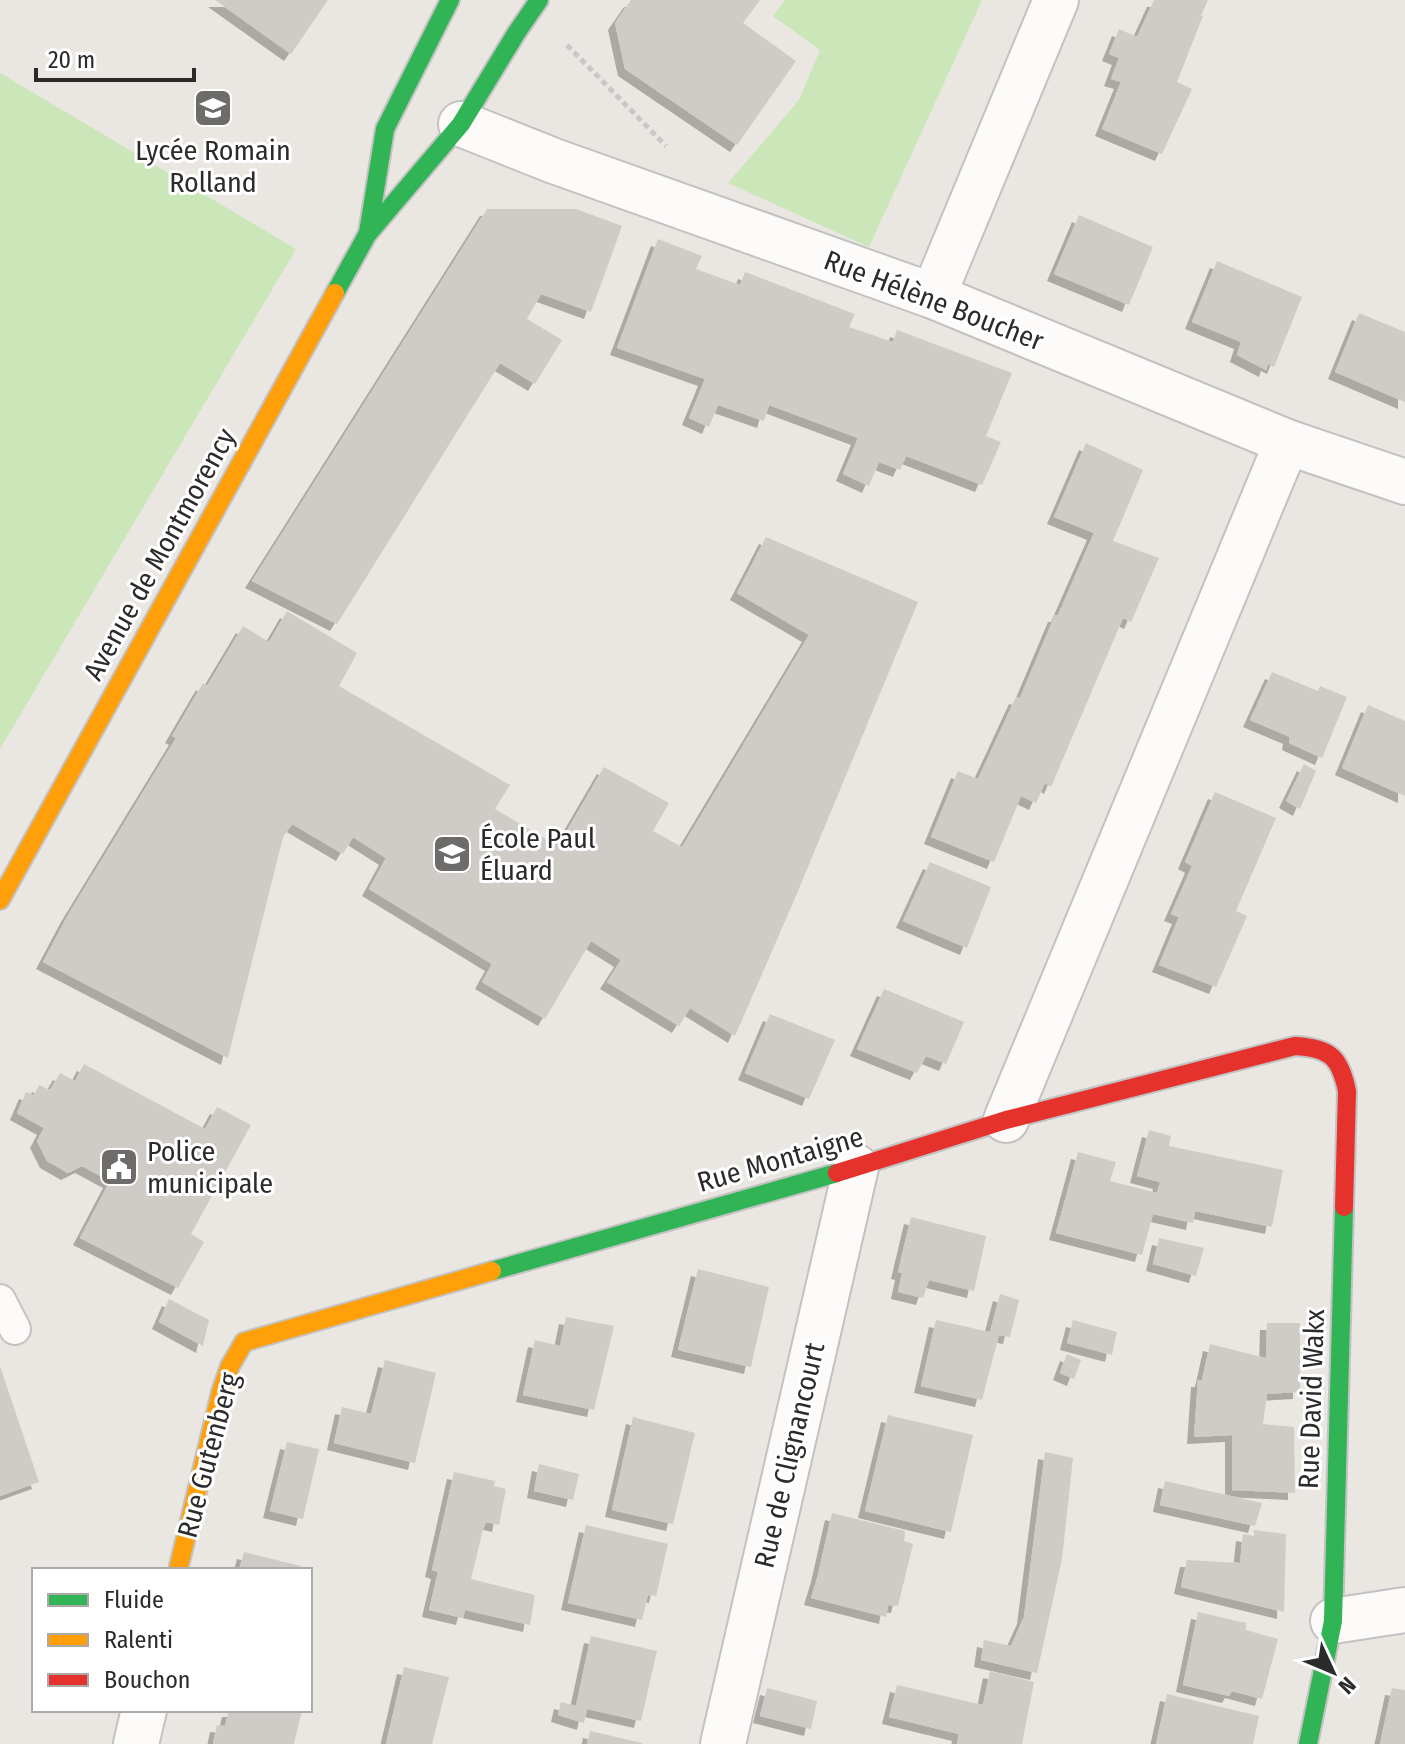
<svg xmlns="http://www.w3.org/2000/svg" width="1405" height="1744" viewBox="0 0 1405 1744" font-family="'Fira Sans Condensed',sans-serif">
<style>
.green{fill:#cbe6b8}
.building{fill:#cfccc8;filter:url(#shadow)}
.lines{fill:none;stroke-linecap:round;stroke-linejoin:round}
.lane-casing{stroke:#c3c2c2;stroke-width:34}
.street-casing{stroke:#c3c2c2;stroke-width:48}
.fast-casing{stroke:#c3c2c2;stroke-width:22}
.slow-casing{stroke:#c3c2c2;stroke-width:22}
.jam-casing{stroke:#c3c2c2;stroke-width:22}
.path{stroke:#c8c8c7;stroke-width:5;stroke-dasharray:6 4;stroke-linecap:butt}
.lane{stroke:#fcfbfa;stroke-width:30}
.street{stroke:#fcfbfa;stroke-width:44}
.fast{stroke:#30b455;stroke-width:18}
.slow{stroke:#ff9f0a;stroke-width:18}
.jam{stroke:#e5322d;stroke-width:18}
.labels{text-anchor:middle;stroke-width:6;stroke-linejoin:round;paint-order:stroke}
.poi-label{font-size:28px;fill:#2b2b2b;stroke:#fff;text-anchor:start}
.street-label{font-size:28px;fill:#2b2b2b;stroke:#fff}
</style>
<defs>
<filter id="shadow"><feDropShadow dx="-7" dy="7" stdDeviation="0" flood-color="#0004"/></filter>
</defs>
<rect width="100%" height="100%" fill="#eae6e1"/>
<g class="green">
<polygon points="785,0 982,0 869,247 728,183 799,100 820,50 773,16"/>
<polygon points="0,73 296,249 0,749"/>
</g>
<g class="building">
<polygon points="215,0 328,0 291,54"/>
<polygon points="631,0 760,0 743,23 796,61 737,145 625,69 615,23"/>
<polygon points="1154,0 1208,0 1201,16 1203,16 1177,82 1192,89 1162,154 1102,129 1121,82 1111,79 1119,58 1109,54 1119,29 1137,37"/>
<polygon points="487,209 576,209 622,226 591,312 541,294 527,319 562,340 535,384 500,363 337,624 252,581"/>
<polygon points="1079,215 1153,247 1129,305 1054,274"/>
<polygon points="658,239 702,256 696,269 740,285 745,272 855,314 849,327 893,342 897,330 1012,373 986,436 1001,442 982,485 906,456 900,470 879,462 869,486 843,474 858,438 769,405 764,421 718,405 709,427 689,418 705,379 617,348"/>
<polygon points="1217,261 1302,297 1274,367 1268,364 1266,370 1237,355 1241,342 1192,322"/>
<polygon points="1359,313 1405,332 1405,402 1335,372"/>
<polygon points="1086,443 1143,470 1113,541 1159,558 1131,622 1123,618 1051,787 1045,783 1036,803 1021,796 994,862 931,837 958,771 978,779 1016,697 1020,698 1055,615 1058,615 1094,533 1054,517"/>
<polygon points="766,537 918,602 793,903 735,1036 690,1008 679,1026 607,982 621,960 591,941 545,1019 482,982 492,964 369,889 386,858 353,837 343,854 292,824 283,837 228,1058 43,962 68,915 176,738 172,736 203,683 207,686 243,626 269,642 287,611 357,653 339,686 510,785 495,809 558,846 604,767 669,803 653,831 682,847 809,635 737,593"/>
<polygon points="1272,672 1318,691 1320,686 1347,697 1322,758 1289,743 1290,737 1250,720"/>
<polygon points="1368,705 1405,721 1405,796 1342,768"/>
<polygon points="1304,764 1316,771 1300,809 1286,801"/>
<polygon points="1215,792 1276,818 1236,911 1247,916 1216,987 1159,965 1179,917 1171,914 1192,866 1185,862"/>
<polygon points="930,862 991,887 967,948 903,921"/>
<polygon points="884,989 964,1022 946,1064 926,1056 917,1073 857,1049"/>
<polygon points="770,1014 835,1040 809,1099 745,1073"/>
<polygon points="84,1064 205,1129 217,1107 251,1125 191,1234 204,1242 178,1288 80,1238 110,1181 82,1166 68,1173 47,1161 37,1141 44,1128 17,1113 26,1092 34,1095 39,1085 50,1090 60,1073 75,1081"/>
<polygon points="1149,1130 1171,1136 1169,1146 1283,1170 1272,1227 1195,1211 1193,1223 1153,1214 1142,1255 1056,1233 1078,1152 1116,1162 1110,1181 1157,1193 1160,1182 1137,1176"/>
<polygon points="911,1217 986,1236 974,1291 929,1280 923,1298 898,1292 902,1273 898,1272"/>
<polygon points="1159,1238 1204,1248 1196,1276 1153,1264"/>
<polygon points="698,1269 769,1287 751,1367 678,1350"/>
<polygon points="1000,1294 1019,1300 1010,1337 999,1335 982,1400 921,1386 936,1320 990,1332"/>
<polygon points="169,1299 209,1320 203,1346 159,1322"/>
<polygon points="566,1317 614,1326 594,1410 523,1395 535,1340 560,1346"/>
<polygon points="1073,1320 1117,1332 1112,1355 1067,1343"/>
<polygon points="1267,1323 1300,1323 1300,1392 1267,1394 1263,1424 1294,1427 1295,1493 1232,1490 1232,1435 1194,1437 1198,1380 1202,1380 1210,1344 1266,1358"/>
<polygon points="1067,1354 1081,1360 1074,1379 1060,1373"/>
<polygon points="385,1360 436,1373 415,1463 334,1443 342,1407 371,1414"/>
<polygon points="0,1366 39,1482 0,1496"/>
<polygon points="888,1415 973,1435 951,1532 865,1511"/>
<polygon points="633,1417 695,1433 673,1524 612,1510"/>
<polygon points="287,1442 319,1449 303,1519 270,1511"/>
<polygon points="1045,1452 1073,1458 1062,1559 1037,1673 981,1660 984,1640 1011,1646 1024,1617"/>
<polygon points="539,1464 579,1474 573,1500 534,1491"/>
<polygon points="454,1472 495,1481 494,1486 506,1489 499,1525 486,1522 483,1529 471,1579 535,1595 530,1625 465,1610 463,1618 429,1610 438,1572 432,1570"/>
<polygon points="1165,1481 1262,1503 1255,1526 1160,1505"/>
<polygon points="832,1513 905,1531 904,1541 913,1544 898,1606 888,1605 886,1617 811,1598 818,1575"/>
<polygon points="586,1525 668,1544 656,1596 648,1595 642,1620 568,1603"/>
<polygon points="1254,1530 1286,1534 1284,1612 1181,1587 1187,1560 1240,1563 1243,1534 1254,1536"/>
<polygon points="244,1552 301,1566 301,1570 239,1570"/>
<polygon points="1198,1612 1246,1623 1246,1630 1278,1639 1262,1699 1232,1691 1229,1696 1183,1685"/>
<polygon points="591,1636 657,1651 641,1721 587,1709 584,1723 558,1715 561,1702 576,1706"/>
<polygon points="404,1667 449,1677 432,1744 386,1744"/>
<polygon points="990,1671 1034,1682 1022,1744 957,1744 959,1734 889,1717 897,1685 983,1705"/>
<polygon points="767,1688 817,1701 811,1729 760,1716"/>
<polygon points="1392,1688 1405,1690 1405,1744 1380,1744"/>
<polygon points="1167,1694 1259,1716 1253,1744 1156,1744"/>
<polygon points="229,1710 302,1710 294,1744 213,1744 217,1725 225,1726"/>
<polygon points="590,1731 642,1743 642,1744 587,1744"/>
</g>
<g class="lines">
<defs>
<polyline id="lane" points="0,1300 15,1329"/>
<g id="street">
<polyline points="461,124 554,161 933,296 1287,442 1405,482"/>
<polyline points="933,296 1056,0"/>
<polyline points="1006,1120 1287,442"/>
<polyline points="1333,1621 1405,1610"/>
<polyline points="136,1744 144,1710"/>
<polyline points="723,1744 856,1167"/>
</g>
<g id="fast">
<polyline points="368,233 385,129 450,0"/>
<polyline points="335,293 367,235 461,124 517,32 539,0"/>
<polyline points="492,1271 837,1173"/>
<polyline points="1308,1744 1333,1621 1344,1207"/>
</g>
<g id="slow">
<polyline points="0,900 335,293"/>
<polyline points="178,1570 221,1392 230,1366 244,1342 492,1271"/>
</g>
<path id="jam" d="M837,1173L1006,1120L1295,1046C1330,1048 1340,1057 1347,1091L1344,1207"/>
</defs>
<use href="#lane" class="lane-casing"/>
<use href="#street" class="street-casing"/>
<use href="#fast" class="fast-casing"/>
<use href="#slow" class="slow-casing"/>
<use href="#jam" class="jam-casing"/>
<polyline class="path" points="567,45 666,146"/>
<use href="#lane" class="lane"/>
<use href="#street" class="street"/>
<use href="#fast" class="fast"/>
<use href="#slow" class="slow"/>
<use href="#jam" class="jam"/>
</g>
<defs>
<symbol id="school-square" viewBox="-11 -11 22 22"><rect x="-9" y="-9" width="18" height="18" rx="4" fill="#6e6c6b" stroke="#fff"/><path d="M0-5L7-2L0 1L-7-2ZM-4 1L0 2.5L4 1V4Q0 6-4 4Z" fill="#fff"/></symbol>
<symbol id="civic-square" viewBox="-11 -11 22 22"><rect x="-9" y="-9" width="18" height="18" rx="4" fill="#6e6c6b" stroke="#fff"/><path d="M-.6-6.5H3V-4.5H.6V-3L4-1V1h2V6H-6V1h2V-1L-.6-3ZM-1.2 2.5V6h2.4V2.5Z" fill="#fff"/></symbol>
</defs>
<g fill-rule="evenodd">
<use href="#school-square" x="191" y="86" width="44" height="44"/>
<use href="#school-square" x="430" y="832" width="44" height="44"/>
<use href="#civic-square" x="97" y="1145" width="44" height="44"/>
</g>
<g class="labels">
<g class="poi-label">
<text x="213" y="160" text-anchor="middle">Lycée Romain<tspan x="213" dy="32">Rolland</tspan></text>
<text x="480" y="848">École Paul<tspan x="480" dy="32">Éluard</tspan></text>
<text x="147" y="1161">Police<tspan x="147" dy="32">municipale</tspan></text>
</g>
<g class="street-label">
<text transform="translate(934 300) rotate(21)" y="10">Rue Hélène Boucher</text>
<text transform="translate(159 554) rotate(-61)" y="10">Avenue de Montmorency</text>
<text transform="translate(780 1159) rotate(-16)" y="10">Rue Montaigne</text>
<text transform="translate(1311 1399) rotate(-88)" y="10">Rue David Wakx</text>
<text transform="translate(208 1455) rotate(-75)" y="10">Rue Gutenberg</text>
<text transform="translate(789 1455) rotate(-77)" y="10">Rue de Clignancourt</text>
</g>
</g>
<rect x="32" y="1568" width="280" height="144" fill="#ffffff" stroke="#aaaaaa" stroke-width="2"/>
<rect x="48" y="1594" width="40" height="12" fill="#30b455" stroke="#aaaaaa" stroke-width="2"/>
<text x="104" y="1608" font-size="24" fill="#2b2b2b">Fluide</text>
<rect x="48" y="1634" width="40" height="12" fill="#ff9f0a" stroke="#aaaaaa" stroke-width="2"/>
<text x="104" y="1648" font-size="24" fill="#2b2b2b">Ralenti</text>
<rect x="48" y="1674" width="40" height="12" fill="#e5322d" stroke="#aaaaaa" stroke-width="2"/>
<text x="104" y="1688" font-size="24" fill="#2b2b2b">Bouchon</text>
<g transform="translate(1333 1672) rotate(134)" stroke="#ffffff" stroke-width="6" paint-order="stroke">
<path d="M0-6L14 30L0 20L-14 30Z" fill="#2b2b2b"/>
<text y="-12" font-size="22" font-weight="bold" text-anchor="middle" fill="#2b2b2b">N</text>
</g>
<path d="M36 68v12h158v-12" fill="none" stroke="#2b2b2b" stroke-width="4"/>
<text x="48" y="68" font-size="24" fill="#2b2b2b" stroke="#ffffff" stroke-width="6" paint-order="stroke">20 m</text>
</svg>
